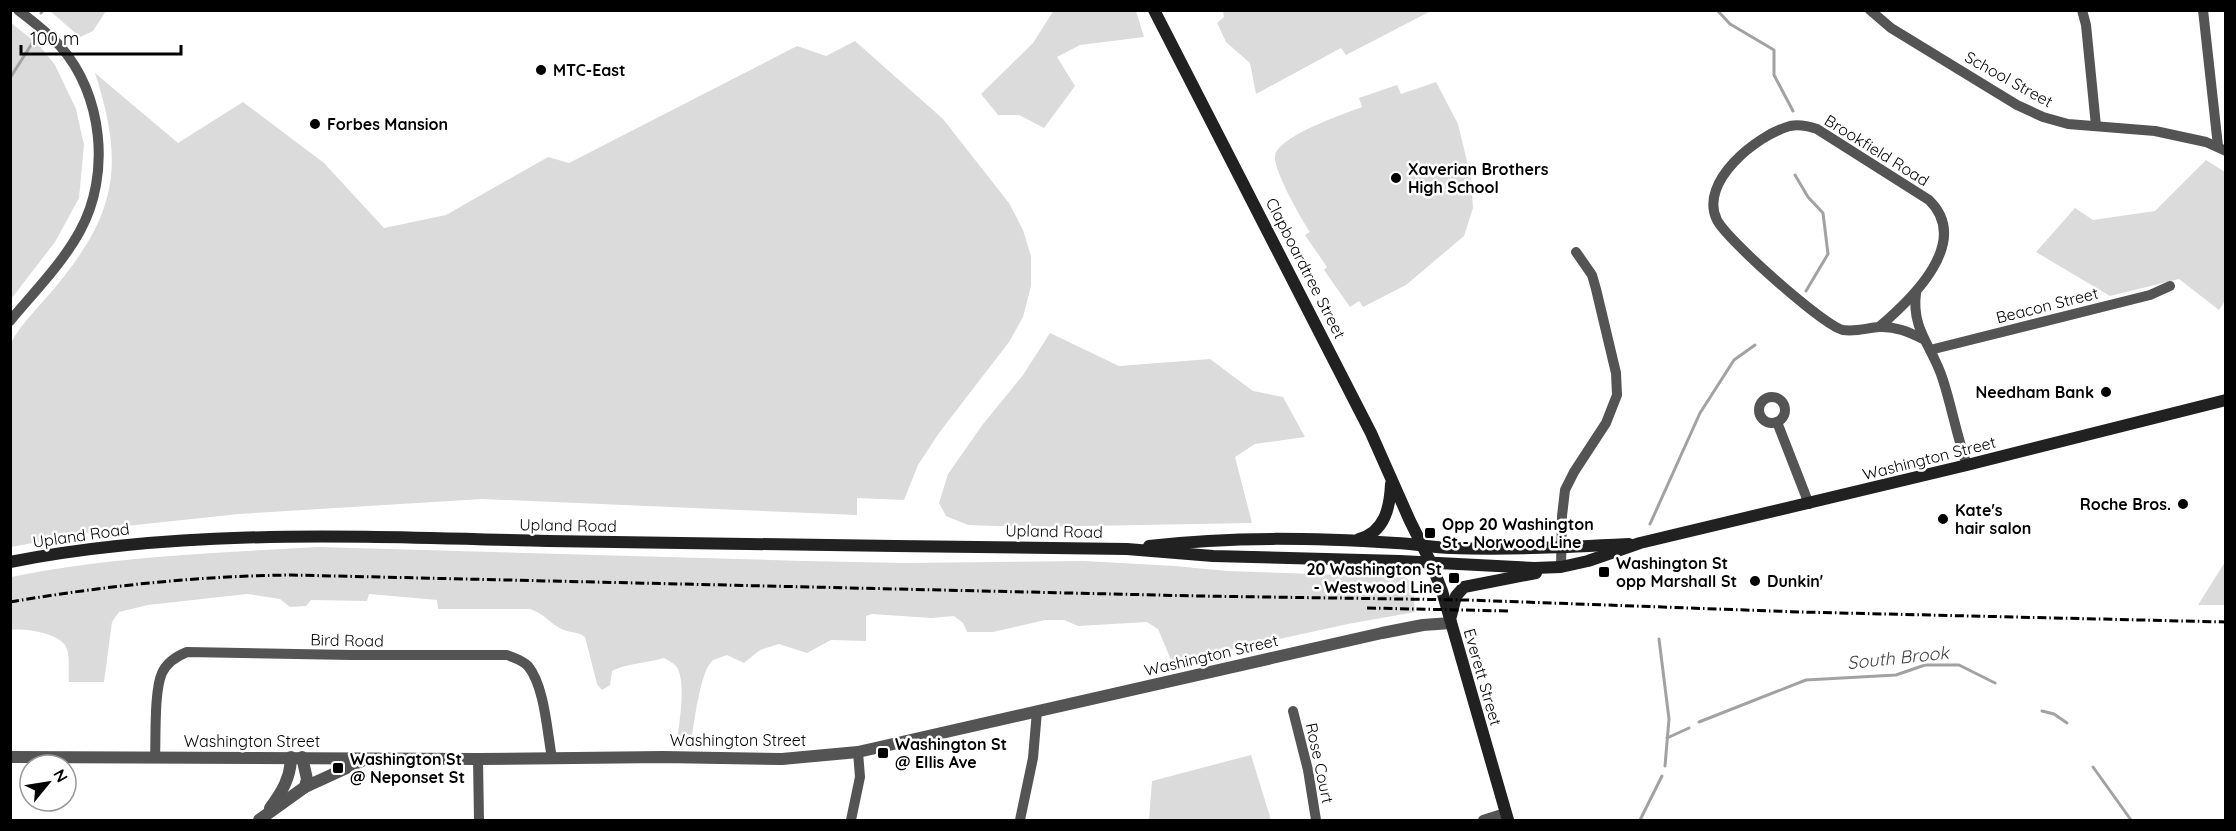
<svg xmlns="http://www.w3.org/2000/svg" width="2236" height="831" viewBox="0 0 2236 831" font-family="Quicksand,sans-serif">
<style>
.green{fill:#dbdbdb}
.lines{fill:none;stroke-linecap:round;stroke-linejoin:round}
.stream{stroke:#a2a2a2;stroke-width:3}
.minor{stroke:#545454;stroke-width:10}
.tertiary{stroke:#545454;stroke-width:12}
.secondary{stroke:#212121;stroke-width:12}
.rail{stroke:#000;stroke-width:3;stroke-dasharray:9 3 1.5 3;stroke-linecap:butt}
.poi-dot{fill:#000;stroke:#fff;stroke-width:2}
.labels{text-anchor:middle;stroke-width:5;stroke-linejoin:round;paint-order:stroke}
.poi-label{font-size:16px;font-weight:bold;fill:#000;stroke:#fff;text-anchor:start}
.street-label{font-size:16px;fill:#000;stroke:#fff}
.water-label{font-size:18px;font-style:italic;fill:#434343;stroke:#fff}
</style>
<rect width="100%" height="100%" fill="#fff"/>
<g class="green">
<polygon points="1054,10 1136,11 1144,37 1080,45 1057,57 1075,86 1044,128 1019,115 998,115 981,94 1033,43"/>
<polygon points="50,11 106,11 93,31 80,37"/>
<polygon points="1223,11 1223,10 1431,11 1346,55 1341,48 1256,94 1250,63 1226,42 1217,23 1224,17"/>
<polygon points="11,23 39,45 55,65 76,109 84,145 79,198 55,242 11,299"/>
<path d="M855,41L943,119L1009,203L1023,230L1031,256V286L1023,317L1009,342L939,433L918,465L904,500L857,498V515L482,499L239,514L126,526L11,547C10,495 10,443 10,392C10,379 7,352 12,342C17,328 47,298 57,285C118,211 124,163 95,73L178,143L243,102L324,163L384,228L446,215L548,157L569,163L797,46L826,56Z"/>
<path d="M1436,82L1458,124L1471,178L1473,208L1464,236L1406,285L1363,307L1359,301L1350,307L1324,270L1327,267L1305,235L1310,232C1301,219 1273,169 1275,156C1278,136 1344,114 1362,107L1359,98L1397,85L1401,94Z"/>
<polygon points="2206,160 2225,172 2225,301 2219,310 2179,279 2110,296 2036,252 2075,208 2093,220 2155,211"/>
<polygon points="1050,333 1119,366 1210,359 1253,391 1283,397 1305,437 1255,444 1235,457 1252,523 1028,527 968,525 946,516 939,503 948,474 983,424 1023,375"/>
<path d="M318,547L804,561L905,563L1084,561L1175,566L1227,571L1405,577L1413,584L1415,612L1348,624L1178,661L1171,660L1158,629L1147,622L1078,626L1064,620H1045L993,632H967L963,623L954,616L931,618L872,614L866,616V641L831,640L807,653L779,644L760,650L744,663L727,655C723,657 717,658 713,660C700,670 694,725 691,742L677,741C679,723 687,681 676,666C673,663 668,660 664,658C647,663 628,663 612,671L610,685L602,690L597,684L585,637C579,632 574,633 567,631C551,626 547,615 530,609H438L437,600L369,594L367,601L311,600L306,606L290,607L280,599L247,594L148,605L119,612L112,622L104,682H69C68,672 70,658 67,649C62,633 24,628 11,630V577C112,556 215,553 318,547Z"/>
<polygon points="2225,562 2225,605 2198,605"/>
<polygon points="1251,755 1271,820 1149,820 1152,781"/>
</g>
<g class="lines">
<g class="stream">
<polyline points="1717,10 1730,24 1774,50 1774,75 1793,111"/>
<polyline points="41,13 43,10"/>
<polyline points="10,78 33,42"/>
<polyline points="1795,175 1808,197 1823,213 1828,254 1806,291"/>
<polyline points="1650,524 1700,413 1734,360 1755,345"/>
<polyline points="1659,639 1669,719 1665,766"/>
<polyline points="2042,711 2054,714 2067,723"/>
<polyline points="1699,722 1806,680 1896,675 1925,665 1959,665 1995,683"/>
<polyline points="1667,738 1689,728"/>
<polyline points="2093,767 2131,820"/>
<polyline points="1640,820 1662,776"/>
</g>
<g class="minor">
<polyline points="1870,10 1891,28 2017,105 2043,117 2068,124 2155,131 2206,142 2226,151"/>
<polyline points="2082,10 2086,25 2096,126"/>
<polyline points="2203,10 2218,146"/>
<path d="M1916,293C1911,330 1933,347 1943,380C1952,408 1957,437 1967,465"/>
<path d="M10,321C34,292 62,264 80,231C111,175 103,94 60,46C47,32 32,21 18,10"/>
<path d="M1879,327C1912,299 1972,242 1929,200L1817,129C1808,126 1799,124 1790,126C1757,135 1698,182 1717,220C1727,240 1824,326 1843,330C1856,332 1867,328 1879,327C1895,326 1909,332 1923,339"/>
<polyline points="1930,350 2150,295 2170,286"/>
<circle cx="1772" cy="410" r="13"/>
<polyline points="1777,422 1809,504"/>
<polyline points="1561,567 1562,516 1565,490 1574,472 1606,423 1617,395 1616,373 1596,289 1592,275 1576,252"/>
<polyline points="1293,711 1308,770 1316,820"/>
<path d="M155,758C156,737 154,691 162,673C167,662 177,656 187,652L352,655H507C514,658 522,660 528,666C545,687 547,732 552,758"/>
<polyline points="478,759 479,820"/>
<polyline points="851,820 860,777 858,752"/>
<polyline points="1020,820 1033,758 1037,711"/>
<polyline points="1483,820 1505,813"/>
</g>
<g class="tertiary">
<polyline points="10,757 478,759 663,757 782,759 858,752 1382,633 1423,625 1451,623"/>
<polyline points="302,757 307,779 305,787"/>
<path d="M270,808C282,792 291,777 291,757"/>
<polyline points="259,820 305,787 364,760"/>
</g>
<g class="secondary">
<polyline points="1154,10 1371,433 1410,521 1431,563 1442,591 1508,820"/>
<path d="M1359,539C1385,532 1390,507 1391,484"/>
<path d="M1149,546C1232,536 1313,538 1396,543C1414,544 1432,547 1451,548C1510,550 1570,547 1629,544"/>
<path d="M10,562C188,527 369,537 548,541C741,545 934,546 1127,549L1213,556L1400,561L1534,568L1561,567L1588,561L1640,543L1967,465L2226,400"/>
<polyline points="1451,616 1456,596 1464,587 1536,573"/>
</g>
<g class="rail">
<path d="M10,602C104,586 197,576 291,575L1199,596L1468,600L1800,612L2226,622"/>
<polyline points="1367,608 1508,611"/>
</g>
</g>
<g class="poi-dot">
<circle cx="541" cy="70" r="6"/>
<circle cx="315" cy="124" r="6"/>
<circle cx="1396" cy="178" r="6"/>
<circle cx="2106" cy="392" r="6"/>
<circle cx="2183" cy="504" r="6"/>
<circle cx="1943" cy="519" r="6"/>
<rect x="1424" y="527" width="12" height="12" rx="3"/>
<rect x="1598" y="566" width="12" height="12" rx="3"/>
<rect x="1448" y="572" width="12" height="12" rx="3"/>
<circle cx="1755" cy="581" r="6"/>
<rect x="877" y="747" width="12" height="12" rx="3"/>
<rect x="332" y="762" width="12" height="12" rx="3"/>
</g>
<g class="labels">
<g class="poi-label">
<text x="553" y="76">MTC-East</text>
<text x="327" y="130">Forbes Mansion</text>
<text x="1408" y="175">Xaverian Brothers<tspan x="1408" dy="18">High School</tspan></text>
<text x="2094" y="398" text-anchor="end">Needham Bank</text>
<text x="2171" y="510" text-anchor="end">Roche Bros.</text>
<text x="1955" y="516">Kate's<tspan x="1955" dy="18">hair salon</tspan></text>
<text x="1442" y="530">Opp 20 Washington<tspan x="1442" dy="18">St - Norwood Line</tspan></text>
<text x="1616" y="569">Washington St<tspan x="1616" dy="18">opp Marshall St</tspan></text>
<text x="1442" y="575" text-anchor="end">20 Washington St<tspan x="1442" dy="18">- Westwood Line</tspan></text>
<text x="1767" y="587">Dunkin'</text>
<text x="895" y="750">Washington St<tspan x="895" dy="18">@ Ellis Ave</tspan></text>
<text x="350" y="765">Washington St<tspan x="350" dy="18">@ Neponset St</tspan></text>
</g>
<g class="street-label">
<text transform="translate(2009 79) rotate(29)" y="6">School Street</text>
<text transform="translate(1877 150) rotate(32)" y="6">Brookfield Road</text>
<text transform="translate(1306 268) rotate(63)" y="6">Clapboardtree Street</text>
<text transform="translate(2047 305) rotate(-14)" y="6">Beacon Street</text>
<text transform="translate(1929 458) rotate(-14)" y="6">Washington Street</text>
<text transform="translate(568 525) rotate(1)" y="6">Upland Road</text>
<text transform="translate(1054 531) rotate(1)" y="6">Upland Road</text>
<text transform="translate(81 535) rotate(-8)" y="6">Upland Road</text>
<text transform="translate(347 640) rotate(1)" y="6">Bird Road</text>
<text transform="translate(1211 655) rotate(-13)" y="6">Washington Street</text>
<text transform="translate(1483 677) rotate(74)" y="6">Everett Street</text>
<text x="738" y="746">Washington Street</text>
<text x="252" y="747">Washington Street</text>
<text transform="translate(1320 763) rotate(78)" y="6">Rose Court</text>
</g>
<g class="water-label">
<text transform="translate(1898 658) rotate(-6)" y="6">South Brook</text>
</g>
</g>
<rect width="2236" height="831" fill="none" stroke="#000000" stroke-width="24"/>
<g transform="translate(48 783) rotate(60)"><circle r="28" fill="#ffffff" stroke="#999999" stroke-width="1.5"/>
<path d="M0-4.5L10 22L0 15L-10 22Z" fill="#000000"/>
<text y="-9" font-size="16" font-weight="bold" text-anchor="middle" fill="#000000">N</text>
</g>
<path d="M21 45v9h160v-9" fill="none" stroke="#000000" stroke-width="3"/>
<text x="30" y="45" font-size="18" fill="#000000" stroke="#ffffff" stroke-width="4.5" paint-order="stroke">100 m</text>
</svg>
